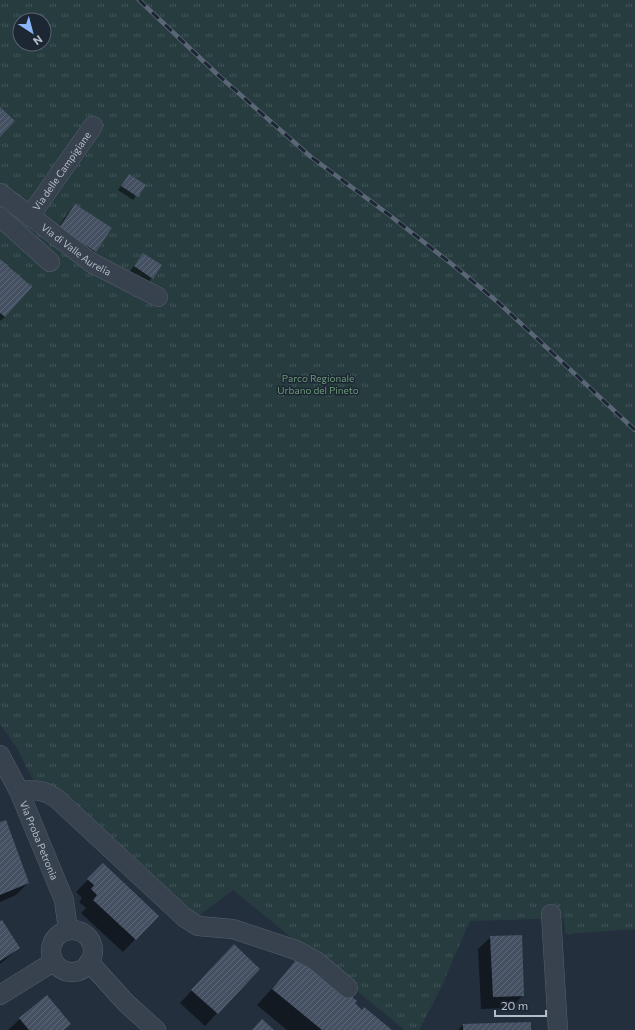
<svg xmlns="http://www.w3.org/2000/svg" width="635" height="1030" viewBox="0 0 635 1030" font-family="Commissioner,sans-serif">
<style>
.park{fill:url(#park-tufts);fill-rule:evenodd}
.shadow{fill:#0007}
.building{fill:url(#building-hatch)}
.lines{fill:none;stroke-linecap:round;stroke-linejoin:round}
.minor-casing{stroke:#565f6c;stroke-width:20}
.minor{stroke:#38414e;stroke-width:19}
.rail-casing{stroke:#5a6575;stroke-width:4.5}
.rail{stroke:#1d2633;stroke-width:3;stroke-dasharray:9;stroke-linecap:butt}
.labels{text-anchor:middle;stroke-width:3;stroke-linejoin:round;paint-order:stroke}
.street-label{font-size:10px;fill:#b4bcc9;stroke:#1d2633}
.park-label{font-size:10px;fill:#6b9a76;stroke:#1d2633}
</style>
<defs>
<pattern id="park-tufts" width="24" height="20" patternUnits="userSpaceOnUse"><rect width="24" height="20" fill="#263c3f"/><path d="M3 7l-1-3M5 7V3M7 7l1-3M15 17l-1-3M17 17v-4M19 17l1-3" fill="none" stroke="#435659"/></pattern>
<pattern id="building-hatch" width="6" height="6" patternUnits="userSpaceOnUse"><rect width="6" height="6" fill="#455162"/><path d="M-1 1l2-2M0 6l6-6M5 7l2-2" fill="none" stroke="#5d6877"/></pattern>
</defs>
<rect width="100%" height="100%" fill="#242f3e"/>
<path class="park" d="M0,0H635V929L565,934L564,918L470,921L440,990L419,1030H405L233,890L196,918L51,785L33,780L17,748L0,724ZM20,20H44V44H20Z"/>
<g class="shadow">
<polygon points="129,175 145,185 133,200 118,190"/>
<polygon points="75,205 110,228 95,252 87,260 52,237 67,214"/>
<polygon points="143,254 152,278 144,286 127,275"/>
<polygon points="0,260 5,317 0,321"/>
<polygon points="0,824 28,883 16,895 0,902"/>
<polygon points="103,864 157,916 123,952 81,913 86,908 79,902 82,898 76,892"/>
<polygon points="0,923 19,948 0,964"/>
<polygon points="491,937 523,995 511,1008 481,1009 478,949"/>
<polygon points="301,956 362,1011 390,1030 287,1030 257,1005"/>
<polygon points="222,958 259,969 205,1026 180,1003"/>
<polygon points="20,1019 70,1024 64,1030 8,1030"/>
<polygon points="463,1025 530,1030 458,1030"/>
</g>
<g class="building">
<polygon points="0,107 15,121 0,137"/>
<polygon points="129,174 146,185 138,197 121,186"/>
<polygon points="75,204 112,228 96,252 59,228"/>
<polygon points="143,253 162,265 153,279 134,266"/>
<polygon points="0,259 32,287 5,317 0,313"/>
<polygon points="6,820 29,883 0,895 0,822"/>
<polygon points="103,863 159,916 136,940 93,900 97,895 91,889 94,885 87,879"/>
<polygon points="2,920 20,948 0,961 0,921"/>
<polygon points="522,935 524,996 493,997 490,936"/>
<polygon points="234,944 260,969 218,1014 191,990"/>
<polygon points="301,954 357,1001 355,1003 362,1010 364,1007 392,1030 322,1030 272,989"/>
<polygon points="47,995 71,1024 64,1030 29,1030 19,1018"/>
<polygon points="262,1019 274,1030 252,1030"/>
<polygon points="531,1022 531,1030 463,1030 463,1024"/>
</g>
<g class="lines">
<defs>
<g id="minor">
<path id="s1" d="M0,193L92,263L158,297"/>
<path id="s2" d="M30,216L93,126"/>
<polyline points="0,217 50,262"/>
<path id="s3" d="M0,755L19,791L64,900L68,930"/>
<path d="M19,791C34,789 44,790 56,798L184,917L198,926L233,929L296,950L316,961L348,988"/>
<polyline points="551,914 558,1030"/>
<circle cx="72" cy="951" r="21"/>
<polyline points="89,962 126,1003 156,1030"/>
<polyline points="0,995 53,962"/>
</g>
</defs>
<use href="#minor" class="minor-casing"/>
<use href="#minor" class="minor"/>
<defs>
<polyline id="rail" points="139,0 218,75 311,157 388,214 458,269 500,304 635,430"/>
</defs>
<use href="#rail" class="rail-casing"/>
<use href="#rail" class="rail"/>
</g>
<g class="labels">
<g class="street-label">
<text dy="4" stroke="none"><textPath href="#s2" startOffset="55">Via delle Campigiane</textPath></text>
<text dy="4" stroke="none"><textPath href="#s1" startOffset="95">Via di Valle Aurelia</textPath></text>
<text dy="4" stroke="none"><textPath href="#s3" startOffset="94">Via Proba Petronia</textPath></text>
</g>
<g class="park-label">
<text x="318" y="382">Parco Regionale<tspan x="318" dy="12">Urbano del Pineto</tspan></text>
</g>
</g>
<g transform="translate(32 32) rotate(144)"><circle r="19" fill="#1d2633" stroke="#59626f"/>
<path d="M0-3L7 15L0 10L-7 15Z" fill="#8ab4f8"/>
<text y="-6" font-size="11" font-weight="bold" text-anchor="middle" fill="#b4bcc9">N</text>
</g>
<path d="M495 1010v6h51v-6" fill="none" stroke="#b4bcc9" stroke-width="2"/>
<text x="501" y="1010" font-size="12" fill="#b4bcc9" stroke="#1d2633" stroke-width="3" paint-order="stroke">20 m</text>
</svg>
